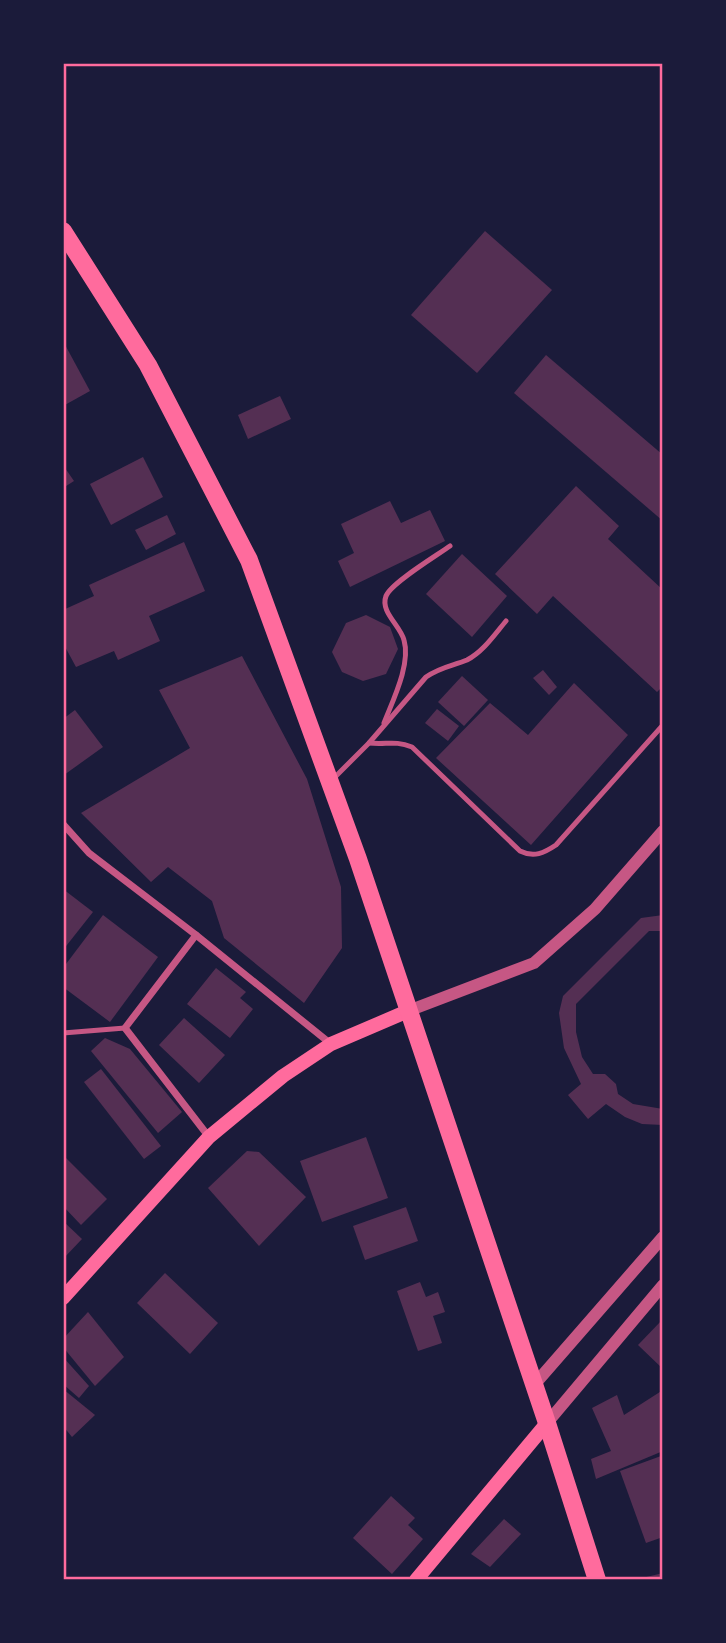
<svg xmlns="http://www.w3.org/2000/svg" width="726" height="1643" viewBox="0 0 726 1643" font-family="Arial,sans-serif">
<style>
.building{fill:#542f53}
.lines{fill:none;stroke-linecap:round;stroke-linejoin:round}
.service{stroke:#c65784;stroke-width:5}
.minor{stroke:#c65784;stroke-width:7}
.tertiary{stroke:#c65784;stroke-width:12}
.secondary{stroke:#ff6b9d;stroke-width:14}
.primary{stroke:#ff6b9d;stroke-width:18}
.neatline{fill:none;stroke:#ff6b9d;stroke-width:2.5}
</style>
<rect width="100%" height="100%" fill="#1b1b3a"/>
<g class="building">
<polygon points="485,231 552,290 477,373 411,315"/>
<polygon points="63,341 90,391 63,406"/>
<polygon points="546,355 663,455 663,521 514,393"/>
<polygon points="280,396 291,419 248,439 238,415"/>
<polygon points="143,457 163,497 111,525 90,484"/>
<polygon points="63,465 74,481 63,488"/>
<polygon points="576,486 619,526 608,539 663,590 663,686 657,692 553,596 537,614 495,574"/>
<polygon points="390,501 401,523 430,510 445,541 350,587 338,561 354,553 341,524"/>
<polygon points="167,515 176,534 146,550 135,530"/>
<polygon points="184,542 205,591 149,616 160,641 118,660 114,651 76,667 63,643 63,610 94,596 89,585"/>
<polygon points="462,554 507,596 472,637 426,594"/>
<polygon points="366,615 390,627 398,649 386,674 363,681 342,672 332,652 346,623"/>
<polygon points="242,656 307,779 341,887 342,948 304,1003 224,938 212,901 168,867 151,882 81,813 190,748 159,690"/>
<polygon points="543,670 557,687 549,695 533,678"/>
<polygon points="462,676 488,700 464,726 438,702"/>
<polygon points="574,683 628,735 531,845 436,758 490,703 528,735"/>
<polygon points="437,709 459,726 448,741 425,723"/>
<polygon points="75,710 103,747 64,775 63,773 63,719"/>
<polygon points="63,889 93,912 63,950"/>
<polygon points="103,915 158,957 110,1022 63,987 63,968"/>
<polygon points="663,915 663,931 649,931 576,1004 576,1032 582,1057 593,1074 605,1074 616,1084 618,1094 633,1104 663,1109 663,1125 642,1124 625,1117 606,1104 588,1119 568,1095 581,1084 564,1048 559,1013 563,996 641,918"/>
<polygon points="216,968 246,992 240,998 253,1009 230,1038 187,1004"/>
<polygon points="184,1018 225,1055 199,1083 159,1045"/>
<polygon points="105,1038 130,1049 182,1112 158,1133 91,1051"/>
<polygon points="101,1069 161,1146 144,1159 84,1082"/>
<polygon points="366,1137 388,1198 322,1222 300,1161"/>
<polygon points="247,1151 259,1152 306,1197 259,1246 208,1188"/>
<polygon points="63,1155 107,1199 81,1225 63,1206"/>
<polygon points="406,1207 418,1241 365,1260 353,1226"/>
<polygon points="63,1221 82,1239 63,1259"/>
<polygon points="165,1273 218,1323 190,1354 137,1303"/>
<polygon points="420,1282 426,1297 438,1292 445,1312 433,1316 442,1343 418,1351 397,1291"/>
<polygon points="88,1312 124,1357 95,1386 63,1347 63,1339"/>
<polygon points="663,1319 663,1369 638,1345"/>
<polygon points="63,1357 89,1386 79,1398 63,1384"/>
<polygon points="63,1389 95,1415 72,1437 63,1426"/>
<polygon points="663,1390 663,1451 596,1479 591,1459 611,1451 592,1408 617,1395 624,1415"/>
<polygon points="661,1456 663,1463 663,1537 646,1543 620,1471"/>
<polygon points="391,1496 415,1518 408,1525 423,1539 392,1574 353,1538"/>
<polygon points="504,1519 521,1534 490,1567 471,1554"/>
<polygon points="663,1573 663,1580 638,1580 638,1579"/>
</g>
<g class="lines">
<g class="service">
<path d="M384,723C393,700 411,664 404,640C400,625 380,612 386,596C391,583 436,556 450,546"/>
<path d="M369,743C387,745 394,740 412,747L520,851C534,858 544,853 556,845L663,725"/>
<path d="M333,779L369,743L426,677C440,667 452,666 467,660C483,652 495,634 506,621"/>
<polyline points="63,1033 125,1028"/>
</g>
<g class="minor">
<polyline points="63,824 89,853 196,935 331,1044"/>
<polyline points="196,935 125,1028 209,1137"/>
</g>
<g class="tertiary">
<polyline points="408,1011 534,963 595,909 663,831"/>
<polyline points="534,1385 663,1237"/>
<polyline points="547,1423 663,1285"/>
</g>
<g class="secondary">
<polyline points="63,1298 209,1137 283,1076 331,1044 408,1011"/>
<polyline points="416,1580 547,1423"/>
</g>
<polyline class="primary" points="63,231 148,365 249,560 358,859 547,1423 597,1580"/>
</g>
<rect width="726" height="1643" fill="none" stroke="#1b1b3a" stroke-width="130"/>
<rect x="65" y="65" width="596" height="1513" class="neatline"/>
</svg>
